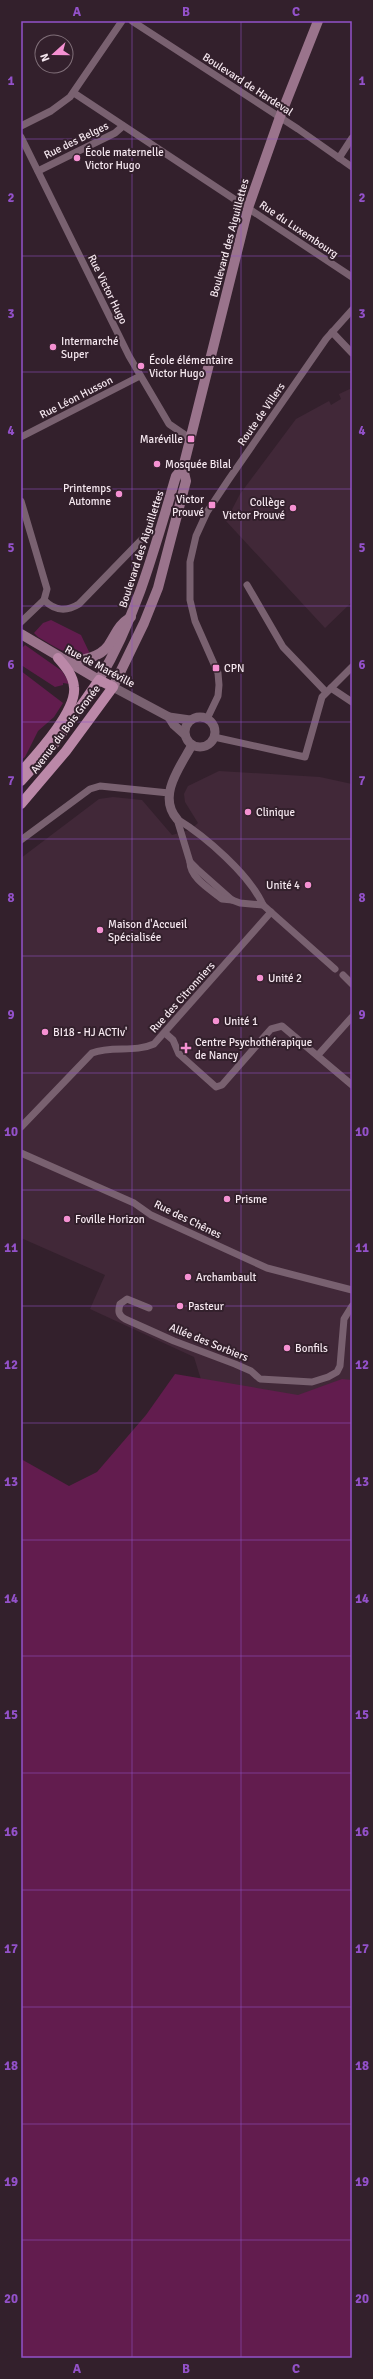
<svg xmlns="http://www.w3.org/2000/svg" width="373" height="2379" viewBox="0 0 373 2379" font-family="Signika,sans-serif">
<style>
.built{fill:#412838}
.green{fill:#621c4e}
.lines{fill:none;stroke-linecap:round;stroke-linejoin:round}
.minor{stroke:#796170;stroke-width:7}
.tertiary{stroke:#796170;stroke-width:9}
.secondary{stroke:#9a748c;stroke-width:10}
.primary{stroke:#bb88a8;stroke-width:10}
.grid{fill:none;stroke:#9351c9;stroke-width:1;stroke-opacity:0.55}
.poi-dot{fill:#f591d2;stroke:#33202c;stroke-width:1.5}
.labels{text-anchor:middle;stroke-width:4;stroke-linejoin:round;paint-order:stroke}
.street-label{font-size:11px;fill:#f5e7ef;stroke:#33202c}
.poi-label{font-size:11px;fill:#f5e7ef;stroke:#33202c;text-anchor:start}
.neatline{fill:none;stroke:#9351c9;stroke-width:1.5}
.grid-label{font-size:13px;text-anchor:middle;font-weight:bold;fill:#9351c9}
</style>
<rect width="100%" height="100%" fill="#33202c"/>
<g class="built">
<polygon points="352,388 352,602 325,628 226,521 240,494 296,419 329,401 331,405 341,399 339,394"/>
<polygon points="219,771 320,777 352,784 352,1466 203,1386 194,1357 90,1309 105,1275 21,1238 21,858 99,799 113,797 142,800 172,835 190,830 198,823 185,802 184,794 188,786"/>
</g>
<g class="green">
<path d="M51,620L81,635L90,654C69,658 56,647 38,637L34,633L43,623Z"/>
<polygon points="25,645 62,671 70,684 63,683 63,685 55,687 21,665 21,649"/>
<polygon points="21,671 63,703 54,717 38,731 25,757 21,760"/>
<polygon points="175,1374 298,1395 342,1379 352,1380 352,2358 21,2358 21,1459 69,1486 97,1472 146,1415"/>
</g>
<g class="lines">
<g class="minor">
<polyline points="132,21 298,129 352,167"/>
<polyline points="74,93 352,277"/>
<polyline points="21,126 51,111 70,97 122,21"/>
<polyline points="21,137 129,356 169,424 191,439"/>
<polyline points="339,158 352,138"/>
<polyline points="38,171 115,133 123,126"/>
<polyline points="332,332 352,353"/>
<polyline points="21,437 140,376"/>
<polyline points="21,501 47,589 44,600 21,622"/>
<polyline points="247,585 283,647 326,692"/>
<path d="M44,600C55,611 66,612 79,604L148,533"/>
<polyline points="331,688 352,702"/>
<polyline points="207,719 218,696 219,685 218,673 195,621 190,600 190,562 196,536 207,512 229,479 326,339 352,310"/>
<polyline points="214,737 305,757 322,697 352,667"/>
<path d="M177,819C205,836 250,875 263,905L335,969"/>
<polyline points="177,819 190,862 197,869 232,900 240,903 263,905"/>
<polyline points="21,840 90,789 100,786 169,793"/>
<path d="M190,862C190,878 210,889 222,899L232,900"/>
<polyline points="343,975 352,984"/>
<polyline points="165,1033 173,1040 179,1054 216,1087 222,1085 271,1029 282,1026 352,1085"/>
<polyline points="318,1055 352,1017"/>
<path d="M21,1127L92,1053C112,1045 134,1053 154,1044L271,912"/>
<polyline points="21,1153 134,1203 151,1215 267,1268 352,1290"/>
<path d="M149,1308L127,1299L120,1304C118,1311 118,1315 125,1319L174,1341L235,1364L251,1371L260,1379L312,1382L328,1377L337,1372L340,1366L344,1319L352,1306"/>
</g>
<g class="tertiary">
<polyline points="113,687 169,717 190,720"/>
<circle cx="200" cy="732" r="15"/>
<polyline points="169,717 174,725 184,734"/>
<path d="M177,819C157,796 180,767 192,745"/>
</g>
<g class="secondary">
<path d="M21,634L99,680C137,616 155,547 176,476L183,468L248,208L280,117L318,21"/>
<path d="M68,662C82,660 99,658 108,646C117,633 117,626 131,617"/>
<polyline points="113,687 144,623 158,588 186,481 183,468"/>
</g>
<g class="primary">
<path d="M21,772C37,754 77,711 74,687C73,675 65,666 58,658"/>
<polyline points="21,781 55,743 99,680 113,687 66,751 21,804"/>
</g>
</g>
<path class="grid" d="M132,21V2358M241,21V2358M21,139H352M21,256H352M21,372H352M21,489H352M21,606H352M21,722H352M21,839H352M21,956H352M21,1073H352M21,1190H352M21,1306H352M21,1423H352M21,1540H352M21,1656H352M21,1773H352M21,1890H352M21,2007H352M21,2124H352M21,2240H352"/>
<g class="poi-dot">
<circle cx="77" cy="158" r="4"/>
<circle cx="53" cy="347" r="4"/>
<circle cx="141" cy="366" r="4"/>
<rect x="187" y="435" width="8" height="8" rx="2"/>
<circle cx="157" cy="464" r="4"/>
<circle cx="119" cy="494" r="4"/>
<rect x="208" y="501" width="8" height="8" rx="2"/>
<circle cx="293" cy="508" r="4"/>
<rect x="212" y="664" width="8" height="8" rx="2"/>
<circle cx="248" cy="812" r="4"/>
<circle cx="308" cy="885" r="4"/>
<circle cx="100" cy="930" r="4"/>
<circle cx="260" cy="978" r="4"/>
<circle cx="216" cy="1021" r="4"/>
<circle cx="45" cy="1032" r="4"/>
<path d="M184 1042h4v4h4v4h-4v4h-4v-4h-4v-4h4z"/>
<circle cx="227" cy="1199" r="4"/>
<circle cx="67" cy="1219" r="4"/>
<circle cx="188" cy="1277" r="4"/>
<circle cx="180" cy="1306" r="4"/>
<circle cx="287" cy="1348" r="4"/>
</g>
<g class="labels">
<g class="street-label">
<text transform="translate(248 84) rotate(33)" y="4">Boulevard de Hardeval</text>
<text transform="translate(76 140) rotate(-26)" y="4">Rue des Belges</text>
<text transform="translate(299 229) rotate(34)" y="4">Rue du Luxembourg</text>
<text transform="translate(229 238) rotate(-75)" y="4">Boulevard des Aiguillettes</text>
<text transform="translate(108 289) rotate(64)" y="4">Rue Victor Hugo</text>
<text transform="translate(76 397) rotate(-27)" y="4">Rue Léon Husson</text>
<text transform="translate(261 414) rotate(-55)" y="4">Route de Villers</text>
<text transform="translate(141 549) rotate(-72)" y="4">Boulevard des Aiguillettes</text>
<text transform="translate(100 666) rotate(28)" y="4">Rue de Maréville</text>
<text transform="translate(65 729) rotate(-53)" y="4">Avenue du Bois Gronée</text>
<text transform="translate(182 997) rotate(-48)" y="4">Rue des Citronniers</text>
<text transform="translate(188 1219) rotate(26)" y="4">Rue des Chênes</text>
<text transform="translate(209 1342) rotate(22)" y="4">Allée des Sorbiers</text>
</g>
<g class="poi-label">
<text x="85" y="156">École maternelle<tspan x="85" dy="13">Victor Hugo</tspan></text>
<text x="61" y="345">Intermarché<tspan x="61" dy="13">Super</tspan></text>
<text x="149" y="364">École élémentaire<tspan x="149" dy="13">Victor Hugo</tspan></text>
<text x="183" y="443" text-anchor="end">Maréville</text>
<text x="165" y="468">Mosquée Bilal</text>
<text x="111" y="492" text-anchor="end">Printemps<tspan x="111" dy="13">Automne</tspan></text>
<text x="204" y="503" text-anchor="end">Victor<tspan x="204" dy="13">Prouvé</tspan></text>
<text x="285" y="506" text-anchor="end">Collège<tspan x="285" dy="13">Victor Prouvé</tspan></text>
<text x="224" y="672">CPN</text>
<text x="256" y="816">Clinique</text>
<text x="300" y="889" text-anchor="end">Unité 4</text>
<text x="108" y="928">Maison d'Accueil<tspan x="108" dy="13">Spécialisée</tspan></text>
<text x="268" y="982">Unité 2</text>
<text x="224" y="1025">Unité 1</text>
<text x="53" y="1036">BI18 - HJ ACTIv'</text>
<text x="195" y="1046">Centre Psychothérapique<tspan x="195" dy="13">de Nancy</tspan></text>
<text x="235" y="1203">Prisme</text>
<text x="75" y="1223">Foville Horizon</text>
<text x="196" y="1281">Archambault</text>
<text x="188" y="1310">Pasteur</text>
<text x="295" y="1352">Bonfils</text>
</g>
</g>
<rect width="373" height="2379" fill="none" stroke="#33202c" stroke-width="44"/>
<g transform="translate(54 54) rotate(249)"><circle r="19" fill="#33202c" stroke="#81707a"/>
<path d="M0-3L7 15L0 10L-7 15Z" fill="#f591d2"/>
<text y="-6" font-size="11" font-weight="bold" text-anchor="middle" fill="#f5e7ef">N</text>
</g>
<rect x="22" y="22" width="329" height="2335" class="neatline"/>
<g class="grid-label">
<text x="77" y="16">A</text>
<text x="186" y="16">B</text>
<text x="296" y="16">C</text>
<text x="11" y="85">1</text>
<text x="362" y="85">1</text>
<text x="11" y="202">2</text>
<text x="362" y="202">2</text>
<text x="11" y="318">3</text>
<text x="362" y="318">3</text>
<text x="11" y="435">4</text>
<text x="362" y="435">4</text>
<text x="11" y="552">5</text>
<text x="362" y="552">5</text>
<text x="11" y="669">6</text>
<text x="362" y="669">6</text>
<text x="11" y="785">7</text>
<text x="362" y="785">7</text>
<text x="11" y="902">8</text>
<text x="362" y="902">8</text>
<text x="11" y="1019">9</text>
<text x="362" y="1019">9</text>
<text x="11" y="1136">10</text>
<text x="362" y="1136">10</text>
<text x="11" y="1252">11</text>
<text x="362" y="1252">11</text>
<text x="11" y="1369">12</text>
<text x="362" y="1369">12</text>
<text x="11" y="1486">13</text>
<text x="362" y="1486">13</text>
<text x="11" y="1603">14</text>
<text x="362" y="1603">14</text>
<text x="11" y="1719">15</text>
<text x="362" y="1719">15</text>
<text x="11" y="1836">16</text>
<text x="362" y="1836">16</text>
<text x="11" y="1953">17</text>
<text x="362" y="1953">17</text>
<text x="11" y="2070">18</text>
<text x="362" y="2070">18</text>
<text x="11" y="2186">19</text>
<text x="362" y="2186">19</text>
<text x="11" y="2303">20</text>
<text x="362" y="2303">20</text>
<text x="77" y="2373">A</text>
<text x="186" y="2373">B</text>
<text x="296" y="2373">C</text>
</g>
</svg>
